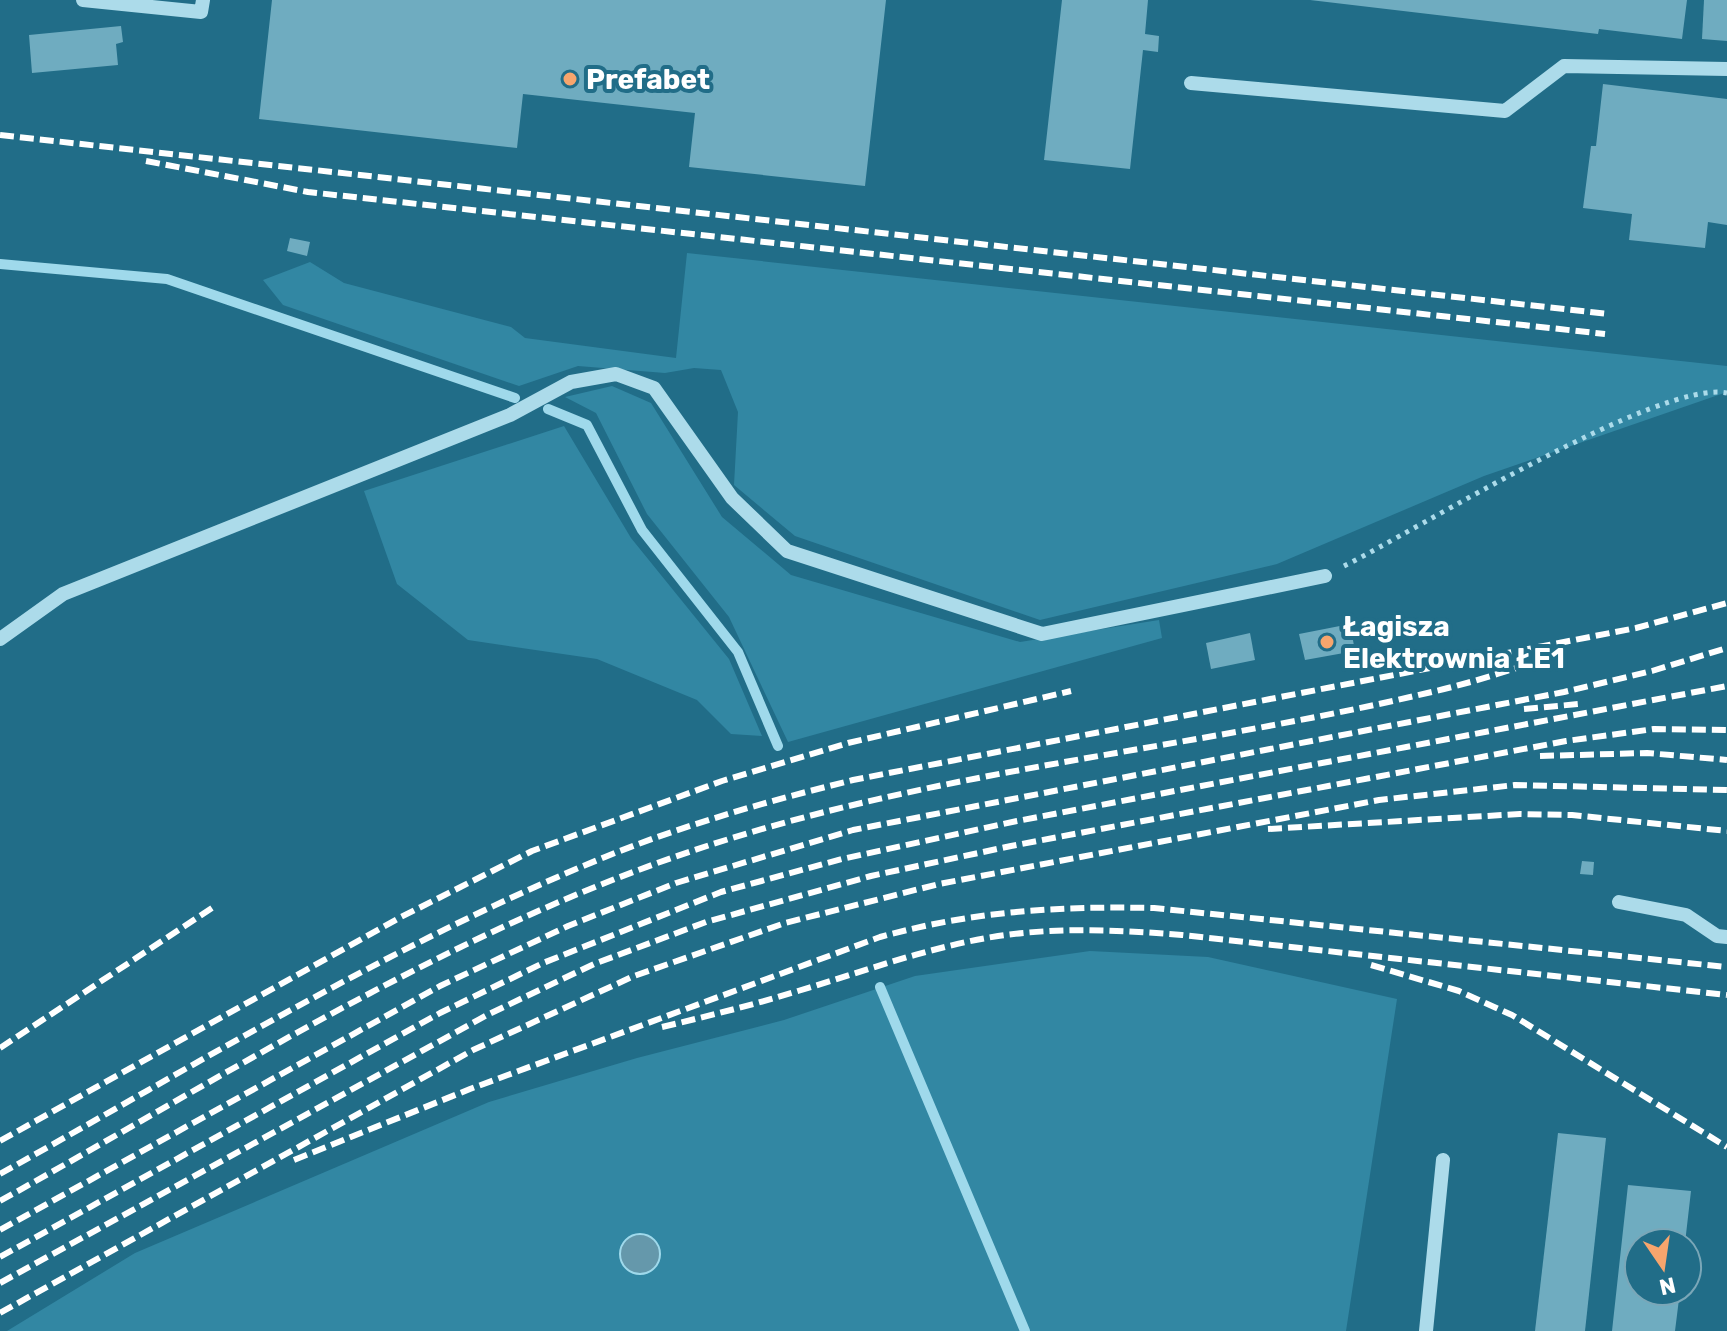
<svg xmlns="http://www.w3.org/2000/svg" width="1727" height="1331" viewBox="0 0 1727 1331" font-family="Rubik,sans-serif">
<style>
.green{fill:#3287a3}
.water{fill:#6598ab;stroke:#9fd9eb;stroke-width:2}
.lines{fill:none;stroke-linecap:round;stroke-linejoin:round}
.stream{stroke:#9fd9eb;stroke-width:10}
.building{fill:#6facc0}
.path{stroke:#acdbea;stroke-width:5;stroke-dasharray:4 6;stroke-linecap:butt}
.minor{stroke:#acdbea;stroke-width:14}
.rail{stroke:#fff;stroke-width:6;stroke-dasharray:14 6;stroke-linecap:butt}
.poi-dot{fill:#f7a56d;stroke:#216d88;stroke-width:3}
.labels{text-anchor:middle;stroke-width:8;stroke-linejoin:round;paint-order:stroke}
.poi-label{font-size:28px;font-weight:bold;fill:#fff;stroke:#216d88;text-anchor:start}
</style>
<rect width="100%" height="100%" fill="#216d88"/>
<g class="green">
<polygon points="687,253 1727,366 1727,392 1484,476 1277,564 1040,620 795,536 734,485 738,412 721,370 694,368 665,373 578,366 519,386 283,305 263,280 310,262 344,283 511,327 525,338 676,358"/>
<polygon points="612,386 651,403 722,517 791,575 1020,642 1159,620 1162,638 788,742 729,617 647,514 596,413 565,397"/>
<polygon points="564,426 631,538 729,659 762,736 731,734 697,700 597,659 468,640 397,584 364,491"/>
<polygon points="1090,951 1208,957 1397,999 1346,1331 7,1331 135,1253 489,1102 637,1058 784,1020 915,976"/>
</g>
<circle class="water" cx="640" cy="1254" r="20"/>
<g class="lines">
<g class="stream">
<polyline points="0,264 167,279 515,398"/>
<polyline points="548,409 587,425 642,530 738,652 778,746"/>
<polyline points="880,987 1025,1331"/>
</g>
</g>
<g class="building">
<polygon points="272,0 886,0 865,186 689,167 695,113 523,94 517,148 259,119"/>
<polygon points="1062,0 1148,0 1145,34 1159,36 1158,52 1143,50 1130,169 1044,160"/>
<polygon points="1310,0 1687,0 1682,39 1599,29 1598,34"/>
<polygon points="1704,0 1727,0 1727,41 1702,39"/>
<polygon points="121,26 123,42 116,44 118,65 32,73 29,35"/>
<polygon points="1603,84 1727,99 1727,225 1708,222 1705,248 1629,240 1632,214 1583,208 1591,146 1596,146"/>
<polygon points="290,238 310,242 307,256 287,251"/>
<polygon points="1350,624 1355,651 1305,660 1299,634"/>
<polygon points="1250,633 1255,660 1211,669 1206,643"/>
<polygon points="1582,861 1594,862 1593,875 1580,874"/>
<polygon points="1558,1133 1606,1138 1585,1331 1535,1331"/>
<polygon points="1628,1185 1691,1191 1685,1243 1639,1243 1639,1291 1680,1291 1675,1331 1612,1331"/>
</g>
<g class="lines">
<path class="path" d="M1344,566C1415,531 1660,379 1727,393"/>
<g class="minor">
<polyline points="83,0 201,12 203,0"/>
<polyline points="1191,83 1505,111 1564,66 1727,69"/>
<polyline points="0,639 63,594 510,415 571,382 616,374 654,388 732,498 787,551 1042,634 1325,576"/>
<polyline points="1619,902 1686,915 1717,936 1727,937"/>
<polyline points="1426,1331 1443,1160"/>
</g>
<g class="rail">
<polyline points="0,135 1609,314"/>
<polyline points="146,161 308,192 1605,334"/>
<polyline points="1524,709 1579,704"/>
<polyline points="1540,756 1647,753 1727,760"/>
<polyline points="1268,829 1520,814 1572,815 1727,831"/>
<polyline points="1371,965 1459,991 1512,1015 1727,1147"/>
<path d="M662,1027C708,1016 753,1005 798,991C865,971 929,947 998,936C1059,927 1121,930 1182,935L1727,995"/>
<polyline points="0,1048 215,906"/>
<polyline points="0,1141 401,917 532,851 722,781 848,743 1071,691"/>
<path d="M294,1160L470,1089L880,937C974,911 1057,906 1154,908L1727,967"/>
<path d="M0,1174C199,1063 394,943 605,857C686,824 769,801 853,780L1636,628L1727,603"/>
<path d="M0,1201C236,1070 469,919 729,839C962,766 1207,747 1444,689C1485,679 1525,665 1565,652"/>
<polyline points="0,1230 440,986 568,926 676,883 853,830 1564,692 1652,671 1727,648"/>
<polyline points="0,1257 440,1013 543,963 721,892 842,859 1017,821 1727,686"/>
<polyline points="0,1283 489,1014 594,964 706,922 871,876 1011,846 1566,741 1654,729 1727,730"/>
<polyline points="0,1313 473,1050 634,976 785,923 939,884 1379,800 1515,785 1727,790"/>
</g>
</g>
<g class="poi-dot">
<circle cx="570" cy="79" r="8"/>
<circle cx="1327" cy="642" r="8"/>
</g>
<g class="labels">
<g class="poi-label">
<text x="586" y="89">Prefabet</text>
<text x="1343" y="636">Łagisza<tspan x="1343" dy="32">Elektrownia ŁE1</tspan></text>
</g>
</g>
<g transform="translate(1663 1267) rotate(167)"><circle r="38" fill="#216d88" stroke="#7aa7b8" stroke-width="2"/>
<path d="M0-6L14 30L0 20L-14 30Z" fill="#f7a56d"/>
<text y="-12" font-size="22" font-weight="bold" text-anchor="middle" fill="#ffffff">N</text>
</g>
</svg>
